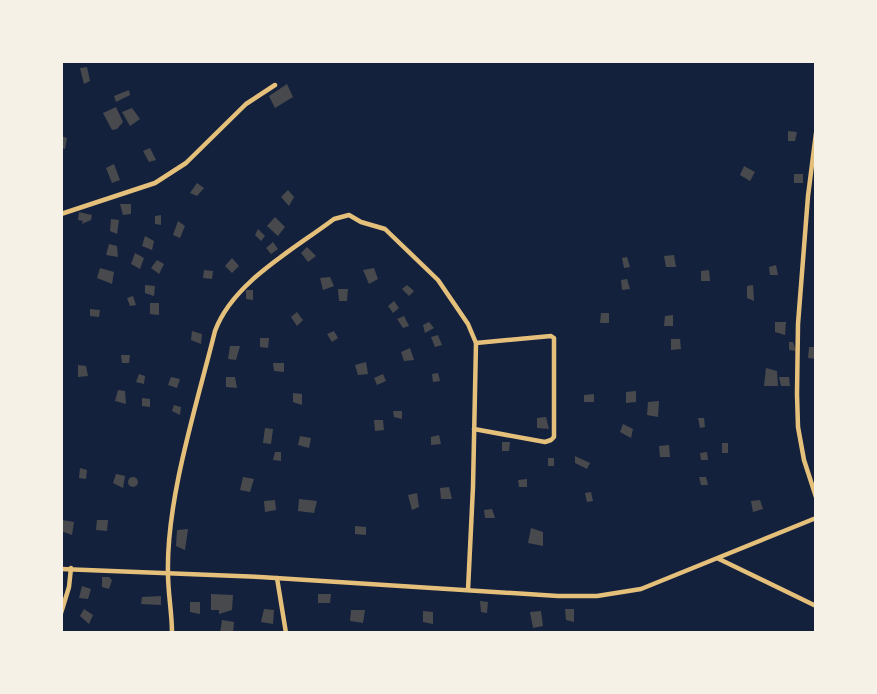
<svg xmlns="http://www.w3.org/2000/svg" width="877" height="694" viewBox="0 0 877 694" font-family="'Noto Sans',sans-serif">
<style>
.building{fill:#48494c}
.lines{fill:none;stroke-linecap:round;stroke-linejoin:round}
.minor{stroke:#e5c07b;stroke-width:4.5}
</style>
<rect width="100%" height="100%" fill="#14213d"/>
<g class="building">
<polygon points="87,67 90,81 84,84 80,68"/>
<polygon points="287,84 293,97 275,108 269,96"/>
<polygon points="129,90 130,95 116,102 114,96"/>
<polygon points="116,107 123,122 117,129 112,130 103,113"/>
<polygon points="132,108 140,119 130,126 122,112"/>
<polygon points="788,131 797,132 795,141 788,141"/>
<polygon points="61,136 67,138 65,149 61,148"/>
<polygon points="150,148 156,160 149,162 143,151"/>
<polygon points="114,164 120,180 112,183 106,168"/>
<polygon points="744,166 755,172 750,181 740,175"/>
<rect x="794" y="174" width="9" height="9"/>
<polygon points="197,183 204,188 197,196 190,193"/>
<polygon points="288,190 294,197 289,206 281,197"/>
<polygon points="120,204 131,204 131,214 123,215"/>
<polygon points="79,212 92,215 91,220 82,224 83,221 78,220"/>
<polygon points="161,215 161,225 155,224 155,216"/>
<polygon points="275,217 285,227 278,236 267,226"/>
<polygon points="111,219 119,220 117,234 110,231"/>
<polygon points="178,221 185,226 180,238 173,235"/>
<polygon points="258,229 265,236 261,241 255,235"/>
<polygon points="145,236 154,241 152,250 142,246"/>
<polygon points="273,242 278,249 271,254 266,248"/>
<polygon points="109,244 117,246 118,257 106,255"/>
<polygon points="307,247 316,256 308,262 301,253"/>
<polygon points="135,253 144,258 140,269 131,264"/>
<polygon points="674,255 676,267 666,267 664,256"/>
<polygon points="627,257 630,267 624,268 622,258"/>
<polygon points="232,258 239,266 232,273 225,266"/>
<polygon points="157,260 164,264 159,274 151,268"/>
<polygon points="776,265 778,275 770,275 769,267"/>
<polygon points="100,268 114,272 112,284 97,278"/>
<polygon points="374,268 378,279 369,284 363,270"/>
<polygon points="204,270 213,271 212,279 203,278"/>
<polygon points="709,270 710,281 701,281 701,271"/>
<polygon points="330,277 334,286 323,290 320,278"/>
<polygon points="627,279 630,289 622,290 621,280"/>
<polygon points="145,285 155,286 154,296 145,293"/>
<polygon points="407,285 414,291 409,296 402,289"/>
<polygon points="753,285 754,301 747,298 747,286"/>
<polygon points="338,289 348,289 347,301 339,301"/>
<polygon points="246,290 253,290 253,300 246,299"/>
<polygon points="133,296 136,305 130,306 127,298"/>
<polygon points="394,301 399,308 393,313 388,306"/>
<polygon points="150,303 159,303 159,315 150,314"/>
<polygon points="90,309 100,310 99,317 90,316"/>
<polygon points="297,312 303,320 297,326 291,317"/>
<polygon points="601,313 609,313 609,323 600,323"/>
<polygon points="673,315 673,326 664,326 665,316"/>
<polygon points="404,316 409,326 403,328 397,319"/>
<polygon points="429,322 434,328 425,333 423,325"/>
<polygon points="775,322 786,322 785,335 775,332"/>
<polygon points="192,331 202,334 201,344 191,340"/>
<polygon points="334,331 338,338 332,342 327,334"/>
<polygon points="438,335 442,345 435,347 431,337"/>
<polygon points="260,338 269,338 268,348 260,347"/>
<polygon points="671,339 680,339 681,349 671,350"/>
<polygon points="789,342 793,342 796,351 789,350"/>
<polygon points="230,346 240,346 236,360 228,359"/>
<polygon points="809,347 816,347 816,359 808,358"/>
<polygon points="410,348 414,360 404,361 401,352"/>
<polygon points="121,355 130,355 129,363 122,363"/>
<polygon points="366,362 368,374 358,375 355,365"/>
<polygon points="273,363 284,363 284,372 274,371"/>
<polygon points="78,365 86,366 88,376 78,377"/>
<polygon points="766,368 777,371 778,386 764,386"/>
<polygon points="438,373 440,381 433,382 432,374"/>
<polygon points="139,374 145,376 144,384 136,382"/>
<polygon points="383,374 386,381 377,385 374,378"/>
<polygon points="171,377 180,379 177,388 168,385"/>
<polygon points="226,377 235,377 237,388 226,387"/>
<polygon points="779,377 789,377 790,386 781,386"/>
<polygon points="118,390 125,391 126,404 115,401"/>
<polygon points="636,391 636,402 626,403 626,392"/>
<polygon points="293,393 302,394 302,405 293,402"/>
<polygon points="594,394 594,402 584,402 584,395"/>
<polygon points="142,398 150,399 150,407 142,406"/>
<polygon points="659,401 658,417 647,415 648,402"/>
<polygon points="174,405 181,407 180,415 172,411"/>
<polygon points="393,411 402,411 402,419 394,417"/>
<polygon points="546,417 549,429 537,428 537,418"/>
<polygon points="698,418 704,418 705,427 700,428"/>
<polygon points="374,420 383,420 384,430 375,431"/>
<polygon points="623,424 633,429 631,438 620,432"/>
<polygon points="265,428 273,429 271,444 263,443"/>
<polygon points="439,435 441,444 431,445 431,437"/>
<polygon points="300,436 311,438 309,448 298,445"/>
<polygon points="502,442 510,442 509,451 502,451"/>
<rect x="722" y="443" width="6" height="10"/>
<polygon points="669,445 670,457 660,457 659,446"/>
<polygon points="275,452 281,452 281,461 273,460"/>
<polygon points="707,452 708,460 701,460 700,453"/>
<polygon points="575,456 590,463 587,469 575,463"/>
<rect x="548" y="458" width="6" height="8"/>
<polygon points="80,468 87,470 86,479 79,478"/>
<polygon points="116,474 125,476 123,488 113,483"/>
<circle cx="133" cy="482" r="5"/>
<polygon points="243,477 254,479 250,492 240,490"/>
<polygon points="699,477 706,477 708,485 701,485"/>
<polygon points="527,479 527,487 519,487 518,480"/>
<polygon points="449,487 452,499 441,499 440,488"/>
<polygon points="591,492 593,501 587,502 585,493"/>
<polygon points="417,493 419,507 412,510 408,495"/>
<polygon points="299,499 317,501 314,513 298,511"/>
<polygon points="275,500 276,510 265,512 264,501"/>
<polygon points="760,500 763,509 753,512 751,501"/>
<polygon points="492,509 495,518 485,518 484,510"/>
<polygon points="62,520 74,522 72,535 61,531"/>
<polygon points="97,520 108,520 107,531 96,530"/>
<polygon points="355,526 366,527 366,535 355,534"/>
<polygon points="531,528 543,532 543,546 528,543"/>
<polygon points="188,529 185,550 176,546 177,530"/>
<polygon points="102,577 109,577 112,580 109,589 102,587"/>
<polygon points="82,586 91,589 88,599 79,598"/>
<polygon points="211,594 233,595 232,610 219,614 219,610 211,610"/>
<polygon points="318,594 331,594 330,603 318,603"/>
<polygon points="161,596 161,605 141,604 142,597"/>
<polygon points="480,601 488,602 487,613 481,612"/>
<polygon points="190,602 200,602 200,614 190,612"/>
<polygon points="84,609 93,615 89,624 80,616"/>
<polygon points="264,609 274,610 273,624 261,622"/>
<polygon points="565,609 574,609 574,622 566,620"/>
<polygon points="351,610 365,610 363,623 350,621"/>
<polygon points="423,611 433,612 433,624 423,622"/>
<polygon points="541,611 543,626 533,628 530,612"/>
<polygon points="222,620 234,622 233,633 220,633"/>
</g>
<g class="lines">
<g class="minor">
<polyline points="816,133 808,196 798,324 797,394 798,427 804,460 816,497"/>
<polyline points="61,214 155,183 186,163 246,104 275,85"/>
<polyline points="474,429 545,442 551,440 554,437 554,338 551,336 476,343"/>
<polyline points="719,559 816,606"/>
<polyline points="61,569 260,577 558,596 597,596 641,589 816,518"/>
<polyline points="277,578 286,633"/>
<polyline points="61,613 69,587 71,568"/>
<path d="M172,633C172,613 168,593 168,574C166,499 197,404 215,331C233,282 293,250 334,219L349,215L361,222L385,229L438,280L468,324L476,343L473,487L468,590"/>
</g>
</g>
<rect width="877" height="694" fill="none" stroke="#f6f1e7" stroke-width="126"/>
</svg>
